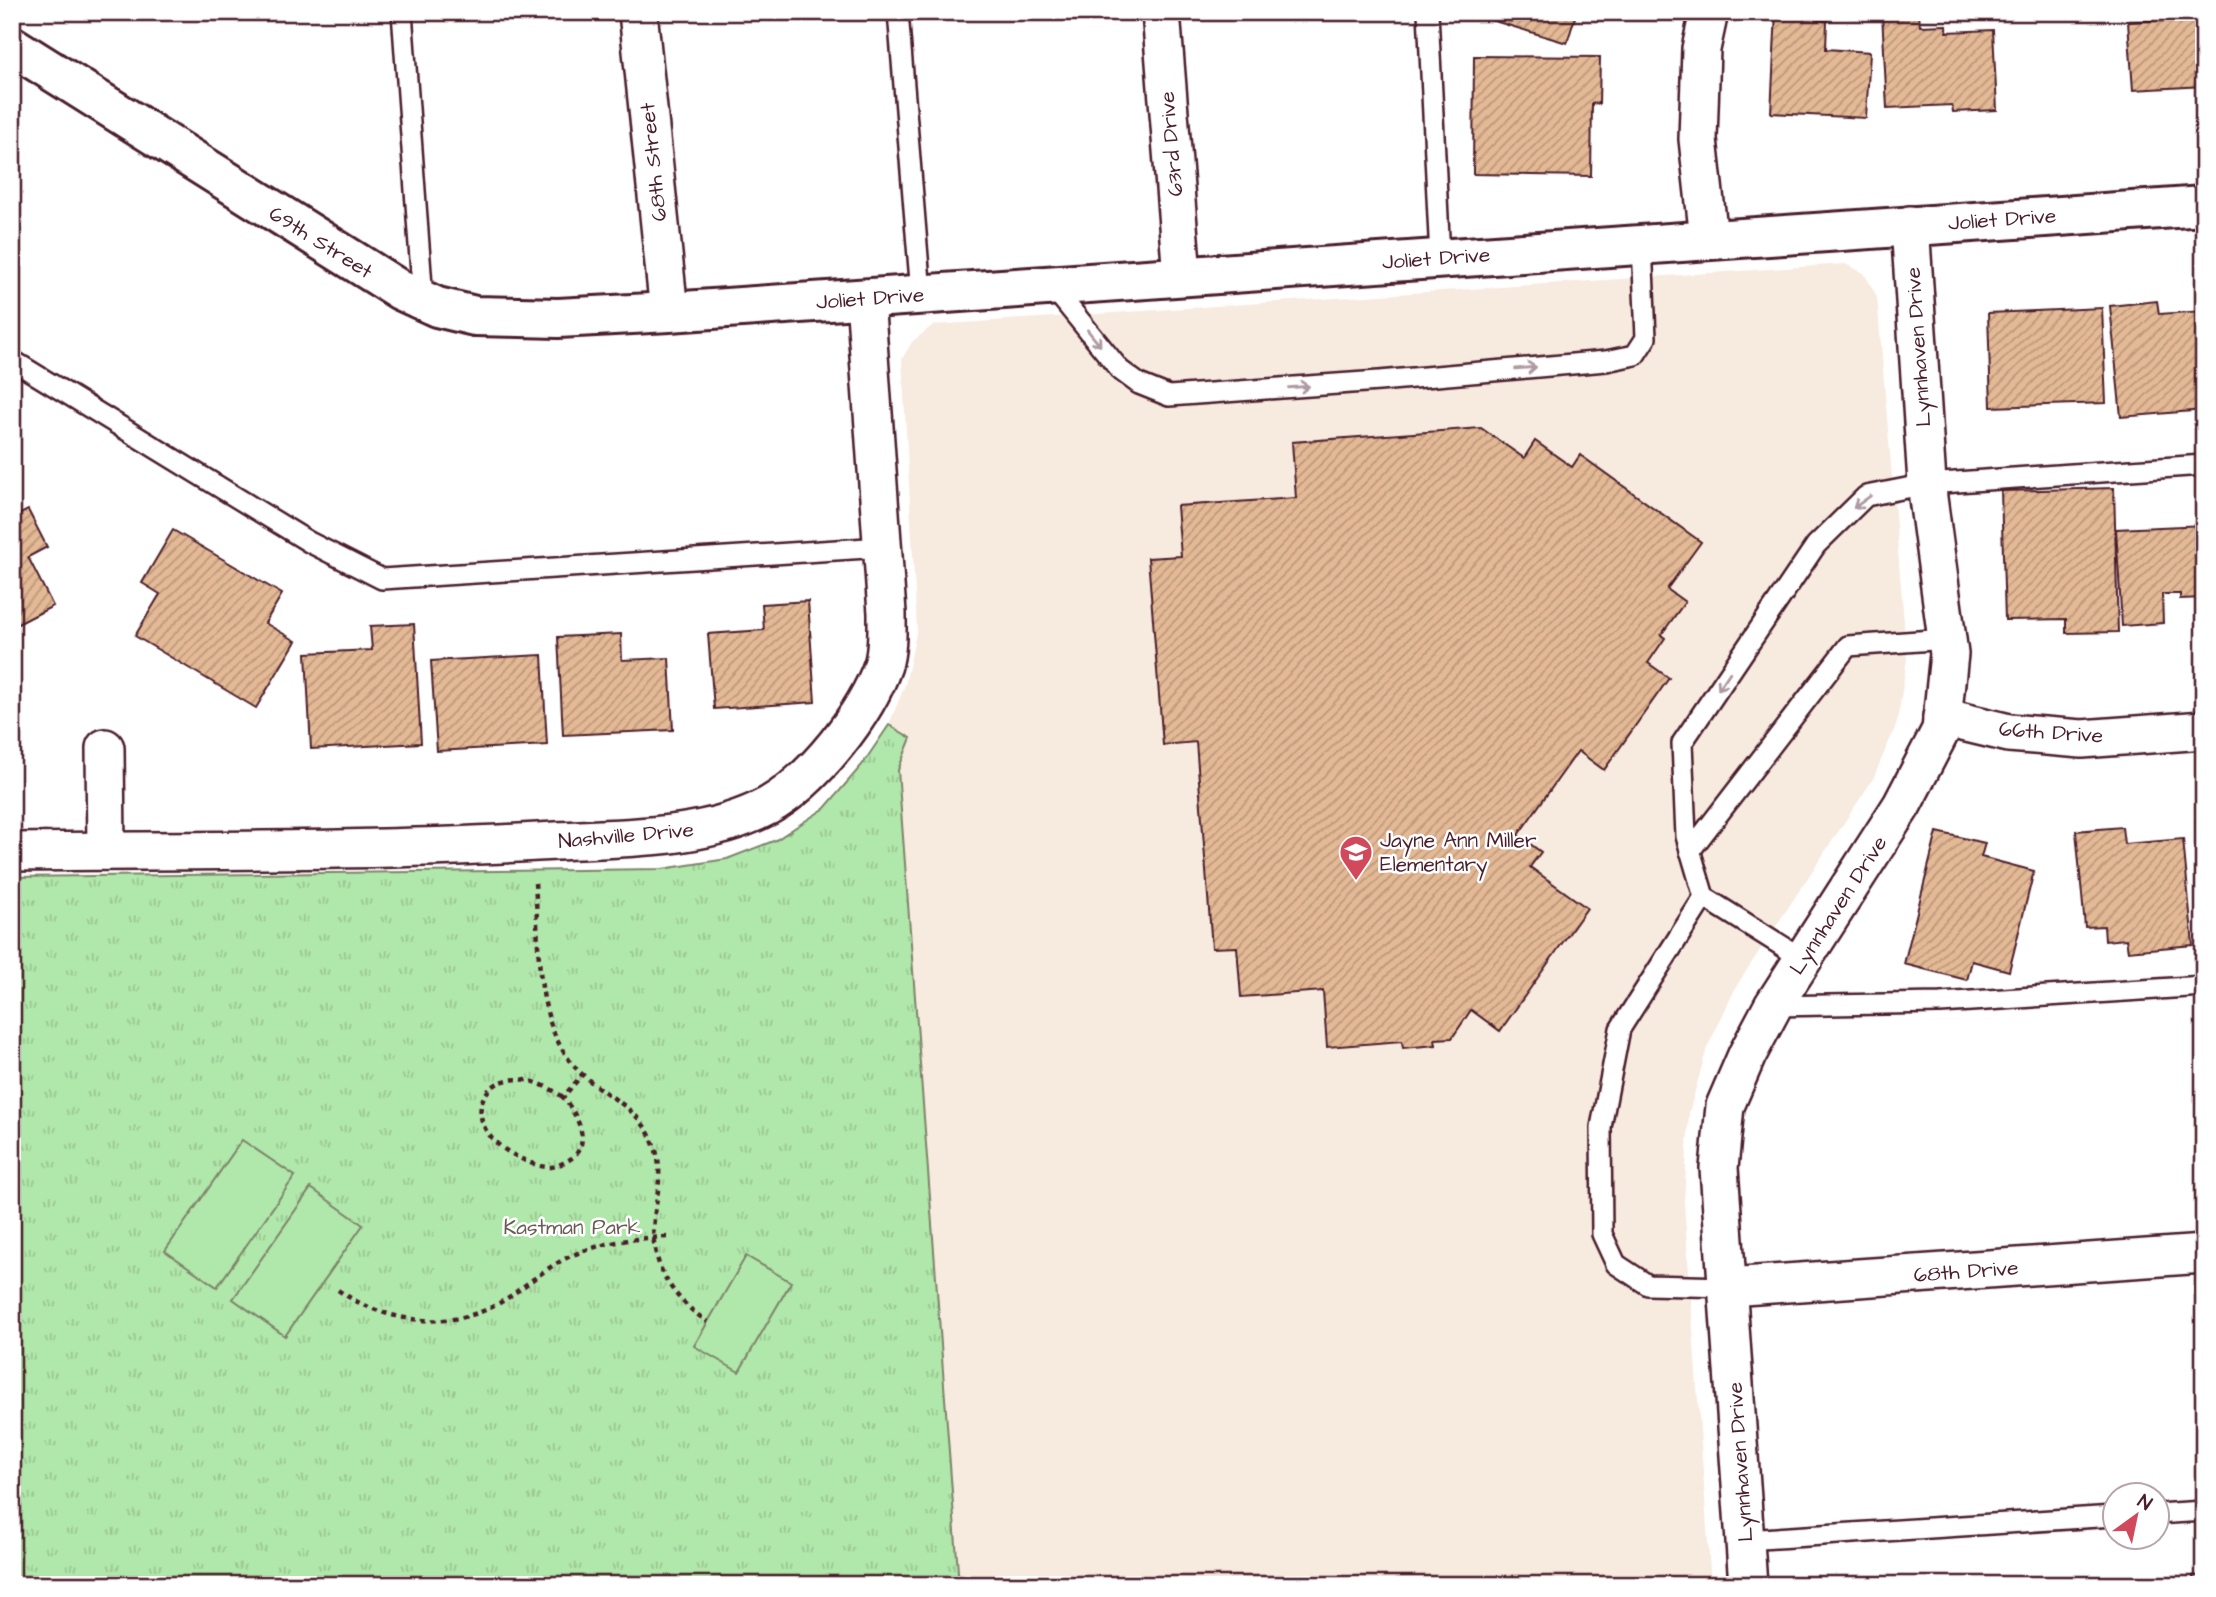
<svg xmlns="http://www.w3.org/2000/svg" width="2216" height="1597" viewBox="0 0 2216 1597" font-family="'Architects Daughter',sans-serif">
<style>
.built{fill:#f7eadf}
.park{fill:url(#park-tufts);stroke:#7d836a;stroke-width:2}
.pitch{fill:#b0e7aa;stroke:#7d836a;stroke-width:2}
.building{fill:url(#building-hatch);stroke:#4a1f2b;stroke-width:2}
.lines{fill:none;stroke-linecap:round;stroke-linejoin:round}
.service-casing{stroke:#4a1f2b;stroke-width:24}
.minor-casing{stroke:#4a1f2b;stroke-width:42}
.tertiary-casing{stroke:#4a1f2b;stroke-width:44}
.path{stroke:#4a1f2b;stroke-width:4.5;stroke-dasharray:5 5;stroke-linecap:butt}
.service{stroke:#fff;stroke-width:19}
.minor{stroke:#fff;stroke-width:37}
.tertiary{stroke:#fff;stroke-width:38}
.oneway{stroke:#ae9aa0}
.labels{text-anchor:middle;stroke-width:5;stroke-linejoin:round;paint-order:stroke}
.street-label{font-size:21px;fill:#4a1f2b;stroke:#fff}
.poi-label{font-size:21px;fill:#4a1f2b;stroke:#fff;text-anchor:start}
.park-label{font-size:21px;fill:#695b51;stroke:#fff}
</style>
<defs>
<pattern id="park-tufts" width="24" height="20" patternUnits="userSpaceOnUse" patternTransform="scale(1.75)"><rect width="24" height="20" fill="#b0e7aa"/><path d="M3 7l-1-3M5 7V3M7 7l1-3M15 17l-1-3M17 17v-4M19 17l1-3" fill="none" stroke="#99c692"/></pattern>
<pattern id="building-hatch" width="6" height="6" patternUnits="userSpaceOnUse" patternTransform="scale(1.75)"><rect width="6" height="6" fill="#e4b995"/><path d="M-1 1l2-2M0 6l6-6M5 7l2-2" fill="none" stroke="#bb967a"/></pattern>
</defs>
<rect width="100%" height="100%" fill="#fff"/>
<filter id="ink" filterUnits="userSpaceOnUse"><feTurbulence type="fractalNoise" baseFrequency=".0143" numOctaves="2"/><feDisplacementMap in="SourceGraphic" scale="14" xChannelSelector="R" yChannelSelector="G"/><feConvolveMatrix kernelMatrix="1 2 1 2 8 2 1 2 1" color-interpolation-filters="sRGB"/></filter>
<g filter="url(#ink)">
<polygon class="built" points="1845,264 1864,273 1877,297 1907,659 1897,723 1873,779 1737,985 1707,1048 1689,1113 1684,1202 1711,1585 959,1585 898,770 911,738 889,725 905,685 917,629 902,359 912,342 933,325"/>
<polygon class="park" points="889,725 911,738 898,770 959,1585 12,1585 12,877 662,869 727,859 776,840 825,808 862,765"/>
<g class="pitch">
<polygon points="242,1140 295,1176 217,1287 165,1251"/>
<polygon points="311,1188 363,1225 285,1336 233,1299"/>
<polygon points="746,1256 791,1282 739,1372 694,1346"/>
</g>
<g class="building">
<polygon points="1483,12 1570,12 1576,14 1567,43 1481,17"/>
<polygon points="1776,12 1819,12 1818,20 1827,21 1826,49 1870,52 1866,118 1771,113"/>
<polygon points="1847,12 1868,12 1867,18 1847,17"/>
<polygon points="1919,12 1920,26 1946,25 1947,32 1993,30 1997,110 1953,112 1952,105 1887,108 1882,13"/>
<polygon points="2189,12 2204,12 2204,86 2133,90 2128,22 2189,18"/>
<polygon points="1474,56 1600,57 1599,104 1592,103 1591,176 1473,174"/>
<polygon points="2157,301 2159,314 2204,311 2204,410 2121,417 2110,306"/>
<polygon points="2102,308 2106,403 1991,407 1988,313"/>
<polygon points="1481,428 1524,458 1535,441 1572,467 1580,455 1701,542 1667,589 1685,602 1661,635 1665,638 1648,663 1669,678 1604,770 1578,751 1518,835 1541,852 1530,867 1587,908 1500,1031 1471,1010 1452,1038 1435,1039 1436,1045 1403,1048 1402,1041 1327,1047 1323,991 1241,997 1237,947 1212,948 1196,742 1163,745 1148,558 1181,556 1177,506 1296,498 1292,442"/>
<polygon points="2114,488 2118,632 2066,633 2066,619 2005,620 2001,491"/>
<polygon points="28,510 47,547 28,557 53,606 12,627 12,518"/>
<polygon points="2204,525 2204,598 2180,599 2180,594 2162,594 2163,623 2122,626 2116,529"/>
<polygon points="173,530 282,594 265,623 296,641 256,708 135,636 160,594 142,583"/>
<polygon points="808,601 815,702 714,709 708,634 764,630 762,604"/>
<polygon points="414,624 421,743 311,749 306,653 372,650 370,626"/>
<polygon points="621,634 622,660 669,658 673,730 563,735 558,637"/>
<polygon points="542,655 547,745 437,751 431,661"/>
<polygon points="2204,820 2204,927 2202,927 2196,821"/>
<polygon points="2122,827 2124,844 2183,839 2193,945 2128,951 2126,939 2105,941 2104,926 2085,927 2076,831"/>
<polygon points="1937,832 1985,843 1981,857 2034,871 2009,971 1972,961 1967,980 1904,964"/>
<polygon points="2204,1575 2204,1585 2194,1585 2193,1576"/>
</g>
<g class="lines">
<defs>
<g id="service">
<polyline points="402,12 423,300"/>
<polyline points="898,12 921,294"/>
<polyline points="1428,12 1440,258"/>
<polyline points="1051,285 1120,370 1139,384 1169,396 1379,381 1606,361 1635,355 1646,338 1642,243"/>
<polyline points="12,360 309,542 382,579 883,547"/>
<polyline points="1690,851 1848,646 1947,639"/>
<polyline points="1704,897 1686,836 1682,743 1816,545 1866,496 1927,484 2204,465"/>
<polyline points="1773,1006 1940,1003 2204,986"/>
<polyline points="1728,1287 1648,1285 1616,1264 1602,1234 1601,1127 1620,1029 1704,897 1803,959"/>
<polyline points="2156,1514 2204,1511"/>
<polyline points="1745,1540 2114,1516"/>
</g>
<g id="minor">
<polyline points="638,12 669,312"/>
<polyline points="1161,12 1182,276"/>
<polyline points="1709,12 1701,49 1698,139 1709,239"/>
<polyline points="1942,717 2009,733 2082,739 2204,730"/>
<polyline points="105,748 106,851"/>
<path d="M12,852C193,850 375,852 556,841C626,837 704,840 768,806C813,781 866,714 883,665C888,649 887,630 887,613L865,298"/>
<polyline points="1728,1287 2204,1254"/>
<polyline points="1748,1585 1719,1168 1725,1106 1747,1055 1773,1006 1902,805 1941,730 1949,654 1928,498 1910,225"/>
</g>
<polyline id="tertiary" points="12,46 400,290 437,307 475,316 558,318 669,312 2204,206"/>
</defs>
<use href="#service" class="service-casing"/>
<use href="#minor" class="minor-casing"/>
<use href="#tertiary" class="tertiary-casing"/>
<g class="path">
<path d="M535,883C540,946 532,1029 583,1075C610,1100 640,1107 654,1145C664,1170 657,1193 654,1219C649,1263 672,1299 708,1322"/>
<path d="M563,1097C492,1046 447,1118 512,1154C523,1160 535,1166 547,1167C554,1168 561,1164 567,1161C595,1146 577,1115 563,1097L582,1075"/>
<path d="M338,1290C387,1324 454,1333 506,1299C528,1284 548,1266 573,1255C604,1242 635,1238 668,1237"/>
</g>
<use href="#service" class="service"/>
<use href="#minor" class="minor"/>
<use href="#tertiary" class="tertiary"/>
</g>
<defs><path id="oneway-shaft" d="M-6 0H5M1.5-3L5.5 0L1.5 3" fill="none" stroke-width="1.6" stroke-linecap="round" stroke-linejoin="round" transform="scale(1.75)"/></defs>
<g class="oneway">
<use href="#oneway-shaft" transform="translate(1094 338) rotate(51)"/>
<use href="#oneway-shaft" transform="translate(1526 368) rotate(-5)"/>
<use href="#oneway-shaft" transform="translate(1299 387) rotate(-4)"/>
<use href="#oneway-shaft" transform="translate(1862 502) rotate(144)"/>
<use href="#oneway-shaft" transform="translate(1724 681) rotate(124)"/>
</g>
</g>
<defs>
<symbol id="school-pin" viewBox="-11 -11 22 30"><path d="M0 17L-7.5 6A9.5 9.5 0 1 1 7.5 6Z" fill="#d1495b" stroke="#fff"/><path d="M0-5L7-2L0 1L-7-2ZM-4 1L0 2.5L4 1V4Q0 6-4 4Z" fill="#fff"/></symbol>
</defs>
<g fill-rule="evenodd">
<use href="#school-pin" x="1337" y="833" width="38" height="52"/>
</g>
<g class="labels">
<g class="street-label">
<text transform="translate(1171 144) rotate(-95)" y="7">63rd Drive</text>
<text transform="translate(653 162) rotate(-96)" y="7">68th Street</text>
<text transform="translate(2002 219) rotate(-4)" y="7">Joliet Drive</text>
<text transform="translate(321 242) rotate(32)" y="7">69th Street</text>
<text transform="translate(1436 258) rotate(-4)" y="7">Joliet Drive</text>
<text transform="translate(870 298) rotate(-4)" y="7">Joliet Drive</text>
<text transform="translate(1918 347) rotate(-94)" y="7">Lynnhaven Drive</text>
<text transform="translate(2051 732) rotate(4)" y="7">66th Drive</text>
<text transform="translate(626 835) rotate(-5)" y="7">Nashville Drive</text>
<text transform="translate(1838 905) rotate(-57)" y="7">Lynnhaven Drive</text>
<text transform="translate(1966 1271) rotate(-4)" y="7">68th Drive</text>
<text transform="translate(1740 1462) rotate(-94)" y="7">Lynnhaven Drive</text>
</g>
<g class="poi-label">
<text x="1380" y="847">Jayne Ann Miller<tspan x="1380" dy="24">Elementary</tspan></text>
</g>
<g class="park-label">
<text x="572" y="1234">Kastman Park</text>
</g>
</g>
<rect width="2216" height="1597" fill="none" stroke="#fff" stroke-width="42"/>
<rect x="21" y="21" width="2174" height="1555" fill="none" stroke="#4a1f2b" stroke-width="2.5" filter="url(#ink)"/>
<g transform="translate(2136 1516) rotate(33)"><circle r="33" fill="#ffffff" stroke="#b7a5aa" stroke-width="2"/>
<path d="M0-5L12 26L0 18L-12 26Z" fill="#d1495b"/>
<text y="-10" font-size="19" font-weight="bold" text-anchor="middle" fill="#4a1f2b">N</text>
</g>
</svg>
